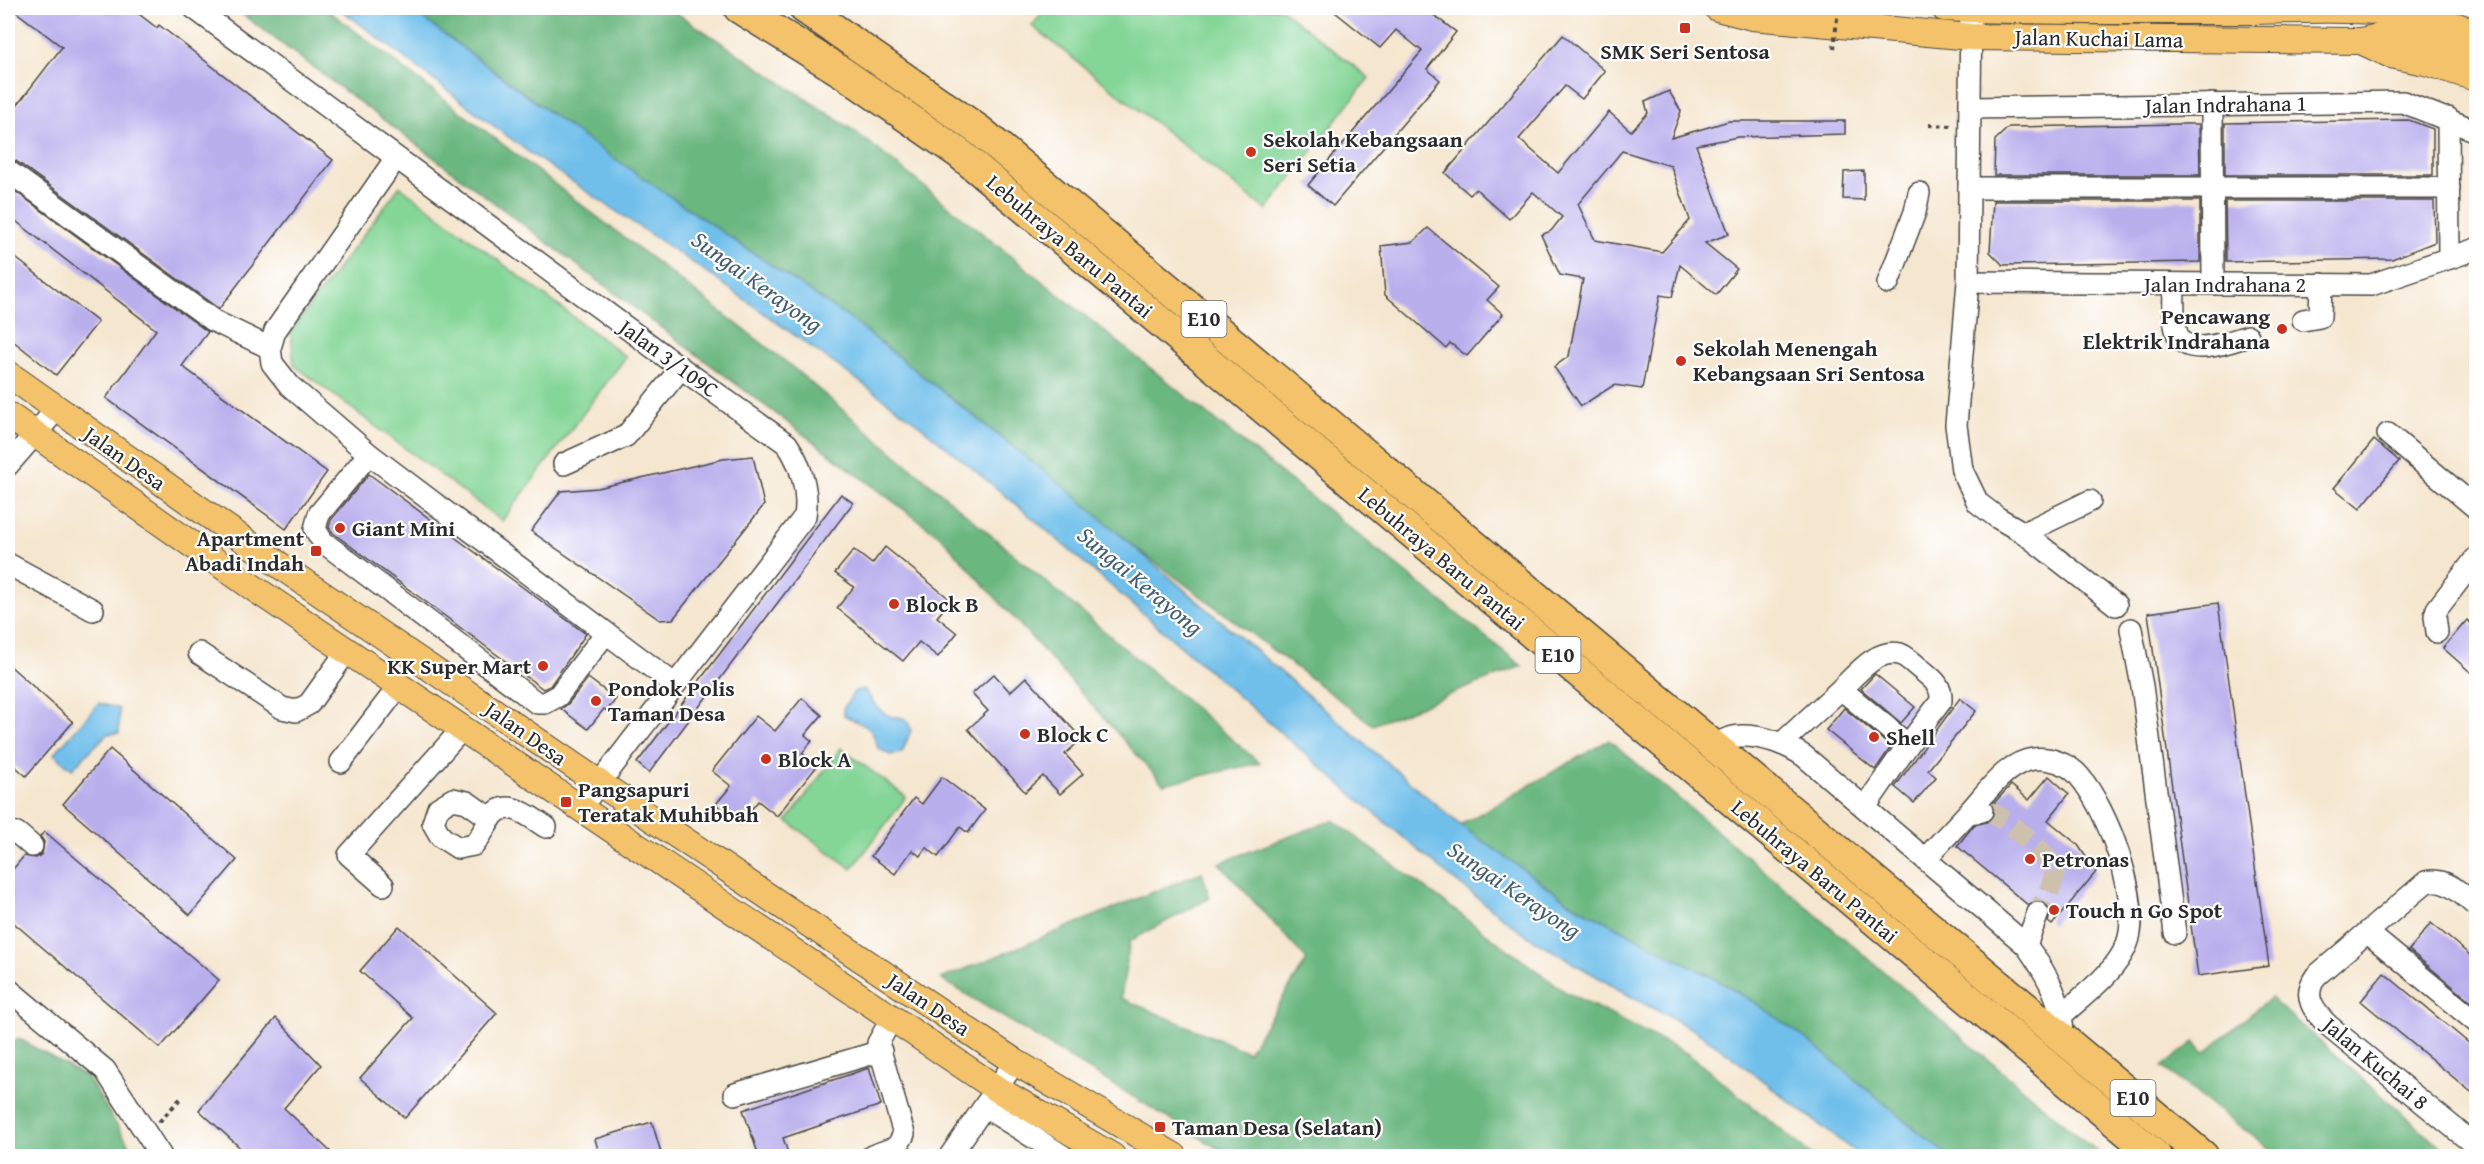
<svg xmlns="http://www.w3.org/2000/svg" width="2484" height="1164" viewBox="0 0 2484 1164" font-family="'Gentium Book Plus',serif">
<style>
.green{fill:#84d697;stroke:#588061;stroke-width:1.5}
.forest{fill:#6bb780;stroke:#4b7156;stroke-width:1.5}
.water{fill:#70bfeb;stroke:#4e758b;stroke-width:1.5}
.building{fill:#b9afed;fill-rule:evenodd}
.lines{fill:none;stroke-linecap:round;stroke-linejoin:round}
.minor-tunnel{stroke:#cdc1ae;stroke-width:21;stroke-dasharray:21 10;stroke-linecap:butt}
.minor-casing{stroke:#494744;stroke-width:24}
.major-casing{stroke:#494744;stroke-width:28}
.highway-casing{stroke:#494744;stroke-width:33}
.path{stroke:#494744;stroke-width:4;stroke-dasharray:4.5 4.5;stroke-linecap:butt}
.minor{stroke:#fff;stroke-width:21}
.major{stroke:#f3c26a;stroke-width:26}
.highway{stroke:#f3c26a;stroke-width:30}
.path-bridge{stroke:#494744;stroke-width:4;stroke-dasharray:4.5 4.5;stroke-linecap:butt}
.poi-dot{fill:#c8321e;stroke:#fff;stroke-width:2}
.labels{text-anchor:middle;stroke-width:4.5;stroke-linejoin:round;paint-order:stroke}
.shield{fill:#fff;stroke:#6b6b6b;stroke-width:1.5}
.shield-label{font-size:21px;font-weight:bold;fill:#2b2b2b}
.street-label{font-size:22px;fill:#2b2b2b;stroke:#fff}
.poi-label{font-size:22px;font-weight:bold;fill:#2b2b2b;stroke:#fff;text-anchor:start}
.water-label{font-size:24px;font-style:italic;fill:#435f6e;stroke:#fff}
</style>
<rect width="100%" height="100%" fill="#fff"/>
<filter id="ink" filterUnits="userSpaceOnUse"><feTurbulence type="fractalNoise" baseFrequency=".0167" numOctaves="2"/><feDisplacementMap in="SourceGraphic" scale="12" xChannelSelector="R" yChannelSelector="G"/><feConvolveMatrix kernelMatrix="1 2 1 2 8 2 1 2 1" color-interpolation-filters="sRGB"/></filter>
<filter id="wash" filterUnits="userSpaceOnUse"><feTurbulence type="fractalNoise" baseFrequency=".008" numOctaves="4" result="noise"/><feDisplacementMap in="SourceGraphic" scale="24" xChannelSelector="R" yChannelSelector="G"/><feGaussianBlur stdDeviation="1.35" result="paint"/><feColorMatrix in="noise" values="0 0 0 0 0 0 0 0 0 0 0 0 0 0 0 0 0 1.4 0 .05"/><feComposite in="paint" operator="in"/></filter>
<g filter="url(#wash)">
<rect width="100%" height="100%" fill="#f5e6cf"/>
<g class="green">
<polygon points="1046,8 1280,8 1369,78 1266,210 1032,26"/>
<polygon points="400,186 626,357 502,521 294,365 291,331"/>
<polygon points="841,748 906,797 852,869 787,821"/>
</g>
<g class="forest">
<polygon points="234,8 325,8 785,361 1260,763 1163,784 942,538"/>
<polygon points="409,8 669,8 856,132 1522,666 1373,725 1131,544 1010,444 850,319 577,133"/>
<polygon points="1609,740 2102,1156 1948,1156 1805,1038 1760,1006 1719,981 1569,902 1460,825"/>
<polygon points="1333,820 1564,991 1688,1054 1813,1156 1230,1156 941,979 1202,872 1210,898 1130,941 1121,998 1248,1052 1307,960 1219,863"/>
<polygon points="2270,998 2451,1156 2279,1156 2162,1067 2194,1042 2204,1053"/>
<polygon points="18,1038 88,1078 136,1156 100,1156 95,1150 82,1156 8,1156 8,1049"/>
</g>
<g class="water">
<polygon points="339,8 409,8 577,133 850,319 1064,487 1460,825 1569,902 1719,981 1760,1006 1805,1038 1948,1156 1860,1156 1722,1049 1692,1029 1630,996 1524,934 1448,875 1360,801 1023,510 912,419 702,269 531,154"/>
<path d="M864,689C870,697 876,708 884,713C896,722 905,710 911,730L902,753L890,755L878,748C871,722 864,727 844,715L843,709L855,691Z"/>
<polygon points="99,703 119,709 119,733 107,734 72,769 54,754"/>
</g>
<g id="blocks">
<g class="building">
<polygon points="11,8 131,8 157,28 159,25 333,160 219,309 16,161 8,159 8,102 15,108 62,47"/>
<polygon points="1330,8 1424,8 1456,32 1427,69 1440,80 1333,206 1308,185 1422,51 1396,30 1380,48"/>
<path d="M1563,35L1605,71L1582,99L1565,86L1519,139L1558,173L1609,112L1631,131L1648,113L1645,102L1669,91L1681,111L1671,138L1729,121H1845V134L1738,137L1696,145L1729,234L1705,243L1737,269L1716,295L1680,265L1672,297L1660,295L1642,389L1614,385L1581,406L1554,367L1569,356L1583,279L1560,275L1541,235L1551,231L1562,217L1533,192L1509,219L1476,189L1470,195L1445,173ZM1622,151L1671,166L1690,220L1662,252L1595,240L1578,204Z"/>
<polygon points="2409,120 2433,129 2433,175 2225,175 2225,123"/>
<polygon points="2185,124 2199,124 2200,175 1994,175 1995,140 2009,127"/>
<polygon points="1864,171 1864,200 1843,199 1844,172"/>
<polygon points="8,186 208,332 182,366 327,472 286,529 106,398 156,330 8,215"/>
<polygon points="1993,201 2200,201 2200,262 2003,265 1990,252"/>
<polygon points="2225,201 2434,201 2435,242 2392,259 2226,262"/>
<polygon points="1428,228 1499,287 1487,300 1503,314 1467,356 1450,343 1446,348 1385,295 1381,246 1413,242"/>
<polygon points="8,252 98,322 56,375 8,337"/>
<polygon points="2374,440 2399,461 2360,509 2334,488"/>
<polygon points="753,456 764,505 673,619 660,620 531,531 561,491 598,488 723,459"/>
<polygon points="369,474 586,634 550,686 543,689 333,533 329,527 331,520"/>
<polygon points="841,494 853,503 649,773 637,763"/>
<polygon points="885,547 951,600 937,617 957,633 938,657 919,642 903,661 837,608 854,587 835,573 854,550 872,564"/>
<polygon points="2218,603 2269,966 2198,976 2148,613"/>
<polygon points="2467,620 2476,628 2476,677 2443,648"/>
<polygon points="8,664 73,722 26,776 8,760"/>
<polygon points="994,674 1010,692 1026,677 1082,739 1065,754 1083,774 1060,794 1043,776 1025,792 968,729 988,711 972,694"/>
<polygon points="1875,674 1915,707 1901,723 1861,689"/>
<polygon points="588,678 616,699 607,711 604,709 588,729 561,709 568,704"/>
<polygon points="802,698 822,715 805,735 812,741 802,753 818,765 777,816 758,801 740,824 716,804 731,786 712,771 756,716 775,731"/>
<polygon points="1960,698 1976,711 1928,770 1936,777 1914,803 1895,787"/>
<polygon points="1844,708 1891,747 1875,770 1826,730"/>
<polygon points="110,749 237,860 190,915 63,804"/>
<polygon points="2049,776 2069,794 2048,820 2078,845 2096,872 2052,925 2048,922 2051,911 2047,904 2036,900 2028,905 1957,846 1974,825 1990,821 1994,815 1993,804 2011,785 2029,800"/>
<polygon points="942,777 985,810 968,833 960,827 938,857 926,847 920,856 912,850 895,874 871,856 914,798 922,804"/>
<polygon points="45,832 219,980 160,1048 8,918 8,875 24,856 36,858 42,854 44,842 40,836"/>
<polygon points="2431,923 2476,960 2476,1006 2409,950"/>
<polygon points="399,926 497,1013 405,1118 360,1078 413,1018 360,971"/>
<polygon points="2384,973 2476,1049 2476,1096 2361,1001"/>
<polygon points="276,1018 321,1065 284,1108 335,1156 249,1156 199,1110"/>
<polygon points="869,1068 881,1105 783,1138 789,1156 759,1156 743,1110"/>
<polygon points="652,1122 662,1156 600,1156 595,1139"/>
</g>
</g>
</g>
<g filter="url(#ink)">
<use href="#blocks" fill-opacity="0" stroke="#494744" stroke-width="1.5"/>
<g class="lines">
<path class="minor-tunnel" d="M1986,811C1999,812 2052,857 2054,870C2056,882 2043,902 2038,913"/>
<defs>
<g id="minor">
<path d="M194,8L681,368L787,444C801,464 809,492 805,516L581,807"/>
<polyline points="1971,9 1968,282 1956,425 1962,470 1978,503 1998,518 2024,533 2116,605"/>
<polyline points="2212,104 2213,283"/>
<polyline points="1970,108 2403,102 2476,131"/>
<polyline points="2448,118 2449,258"/>
<polyline points="396,158 275,331 270,348 272,363 290,386 369,454 674,684"/>
<polyline points="8,171 214,321 270,348"/>
<polyline points="1969,188 2449,188"/>
<polyline points="1968,282 2371,285 2476,249"/>
<polyline points="1888,283 1915,212 1919,193"/>
<path d="M2174,284C2174,299 2172,322 2178,336C2189,358 2231,341 2248,336"/>
<polyline points="2303,320 2320,317 2321,284"/>
<polyline points="2388,434 2476,508"/>
<polyline points="369,454 319,514 315,529 323,542 537,703 545,703 558,696 605,634"/>
<polyline points="564,464 626,436 681,368"/>
<polyline points="8,465 56,410"/>
<polyline points="2024,533 2090,501"/>
<polyline points="8,564 93,610"/>
<polyline points="2131,629 2142,686 2175,933"/>
<polyline points="2437,632 2435,616 2437,609 2476,558"/>
<polyline points="199,653 282,708 296,711 309,704 347,651"/>
<path d="M1841,689C1856,675 1876,648 1900,654C1908,657 1916,666 1923,671C1934,680 1942,686 1941,701L1908,745"/>
<polyline points="1781,744 1841,689 1908,745 1865,807"/>
<path d="M1712,745C1721,742 1731,736 1740,736C1762,735 1786,744 1804,756L2026,945C2047,974 2064,1003 2063,1040"/>
<polyline points="341,762 399,686"/>
<path d="M1968,813C1986,794 2006,762 2034,759C2050,757 2069,764 2079,776C2107,808 2143,903 2127,944C2116,972 2085,994 2063,1014"/>
<path d="M491,819L467,802L453,799L438,808L433,823L441,837L458,848L474,845C481,836 486,826 492,817C507,796 531,818 546,827"/>
<polyline points="17,833 32,846"/>
<polyline points="1925,859 1968,813 1982,811"/>
<polyline points="383,885 349,855 463,728"/>
<path d="M2476,906C2462,894 2446,877 2426,882L2316,976C2302,996 2313,1011 2329,1026L2476,1146"/>
<polyline points="2368,933 2476,1022"/>
<polyline points="2026,945 2038,913"/>
<polyline points="8,989 105,1070 161,1156"/>
<polyline points="735,1094 881,1051"/>
<polyline points="985,1107 1063,1156"/>
<polyline points="872,1156 897,1147 904,1134 878,1043 892,1018"/>
<polyline points="950,1156 1015,1062"/>
</g>
<g id="major">
<polyline points="1717,8 1752,17 1971,37 2361,41 2391,55 2425,62 2476,78"/>
<path d="M1944,8C2042,12 2139,11 2237,11C2317,11 2401,1 2476,33"/>
<polyline points="2361,41 2389,34 2410,37 2476,54"/>
<polyline points="8,374 295,576 599,783 1015,1062 1174,1156"/>
<polyline points="8,415 258,591 892,1018 997,1089 1112,1156"/>
</g>
<g id="highway">
<polyline points="739,8 842,72 960,154 2156,1156"/>
<polyline points="804,8 980,131 2203,1156"/>
</g>
</defs>
<use href="#minor" class="minor-casing"/>
<use href="#major" class="major-casing"/>
<use href="#highway" class="highway-casing"/>
<g class="path">
<polyline points="1929,125 1951,126"/>
<polyline points="159,1122 181,1098"/>
</g>
<use href="#minor" class="minor"/>
<use href="#major" class="major"/>
<use href="#highway" class="highway"/>
<polyline class="path-bridge" points="1834,49 1838,8"/>
</g>
</g>
<g class="poi-dot">
<rect x="1679" y="22" width="12" height="12" rx="3"/>
<circle cx="1251" cy="152" r="6"/>
<circle cx="2282" cy="329" r="6"/>
<circle cx="1681" cy="361" r="6"/>
<circle cx="340" cy="528" r="6"/>
<rect x="310" y="545" width="12" height="12" rx="3"/>
<circle cx="894" cy="604" r="6"/>
<circle cx="543" cy="666" r="6"/>
<circle cx="596" cy="701" r="6"/>
<circle cx="1025" cy="734" r="6"/>
<circle cx="1874" cy="737" r="6"/>
<circle cx="766" cy="759" r="6"/>
<rect x="560" y="796" width="12" height="12" rx="3"/>
<circle cx="2030" cy="859" r="6"/>
<circle cx="2054" cy="910" r="6"/>
<rect x="1154" y="1121" width="12" height="12" rx="3"/>
</g>
<g class="labels">
<g class="shield">
<rect x="1181.5" y="301" width="45" height="36" rx="4.5"/>
<rect x="1535.5" y="637" width="45" height="36" rx="4.5"/>
<rect x="2110.5" y="1080" width="45" height="36" rx="4.5"/>
</g>
<g class="shield-label">
<text x="1204" y="326">E10</text>
<text x="1558" y="662">E10</text>
<text x="2133" y="1105">E10</text>
</g>
<g class="street-label">
<text transform="translate(2099 38) rotate(1)" y="8">Jalan Kuchai Lama</text>
<text transform="translate(2226 104) rotate(-1)" y="8">Jalan Indrahana 1</text>
<text transform="translate(1070 246) rotate(40)" y="8">Lebuhraya Baru Pantai</text>
<text x="2225" y="292">Jalan Indrahana 2</text>
<text transform="translate(669 358) rotate(36)" y="8">Jalan 3/109C</text>
<text transform="translate(125 458) rotate(35)" y="8">Jalan Desa</text>
<text transform="translate(1442 558) rotate(40)" y="8">Lebuhraya Baru Pantai</text>
<text transform="translate(526 733) rotate(35)" y="8">Jalan Desa</text>
<text transform="translate(1815 871) rotate(40)" y="8">Lebuhraya Baru Pantai</text>
<text transform="translate(929 1004) rotate(34)" y="8">Jalan Desa</text>
<text transform="translate(2376 1063) rotate(40)" y="8">Jalan Kuchai 8</text>
</g>
<g class="poi-label">
<text x="1685" y="59" text-anchor="middle">SMK Seri Sentosa</text>
<text x="1263" y="147">Sekolah Kebangsaan<tspan x="1263" dy="25">Seri Setia</tspan></text>
<text x="2270" y="324" text-anchor="end">Pencawang<tspan x="2270" dy="25">Elektrik Indrahana</tspan></text>
<text x="1693" y="356">Sekolah Menengah<tspan x="1693" dy="25">Kebangsaan Sri Sentosa</tspan></text>
<text x="352" y="536">Giant Mini</text>
<text x="304" y="546" text-anchor="end">Apartment<tspan x="304" dy="25">Abadi Indah</tspan></text>
<text x="906" y="612">Block B</text>
<text x="531" y="674" text-anchor="end">KK Super Mart</text>
<text x="608" y="696">Pondok Polis<tspan x="608" dy="25">Taman Desa</tspan></text>
<text x="1037" y="742">Block C</text>
<text x="1886" y="745">Shell</text>
<text x="778" y="767">Block A</text>
<text x="578" y="797">Pangsapuri<tspan x="578" dy="25">Teratak Muhibbah</tspan></text>
<text x="2042" y="867">Petronas</text>
<text x="2066" y="918">Touch n Go Spot</text>
<text x="1172" y="1135">Taman Desa (Selatan)</text>
</g>
<g class="water-label">
<text transform="translate(757 282) rotate(36)" y="8">Sungai Kerayong</text>
<text transform="translate(1140 581) rotate(40)" y="8">Sungai Kerayong</text>
<text transform="translate(1514 890) rotate(34)" y="8">Sungai Kerayong</text>
</g>
</g>
<rect width="2484" height="1164" fill="none" stroke="#fff" stroke-width="30"/>
</svg>
